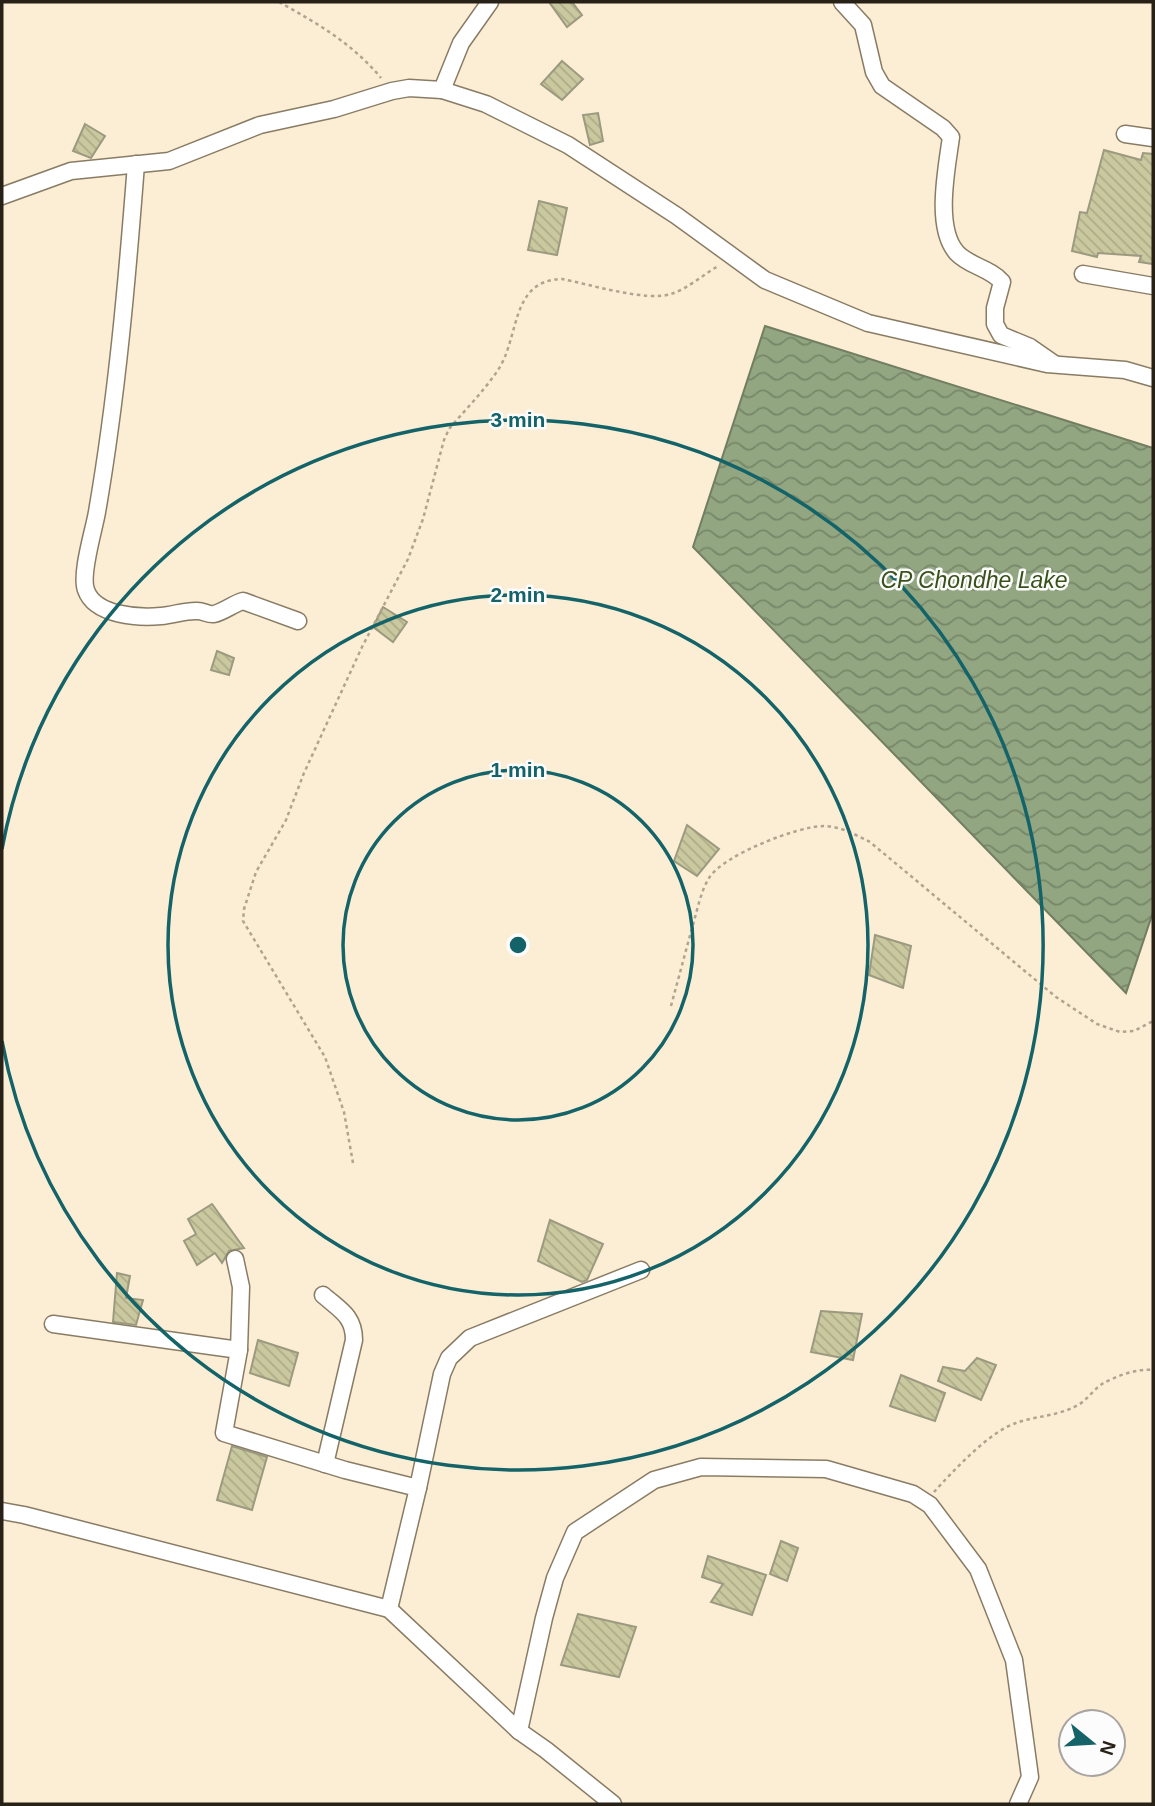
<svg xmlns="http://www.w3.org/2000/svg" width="1155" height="1806" viewBox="0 0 1155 1806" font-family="Helvetica,sans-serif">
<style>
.water{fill:url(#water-waves);stroke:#727e62;stroke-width:2}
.building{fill:url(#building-back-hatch);stroke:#9b9a80;stroke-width:2}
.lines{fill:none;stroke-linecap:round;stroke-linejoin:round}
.minor-casing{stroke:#897c65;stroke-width:19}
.path{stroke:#afa490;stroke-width:2.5;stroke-dasharray:3.5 3.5;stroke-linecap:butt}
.minor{stroke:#fff;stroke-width:16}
.ring{fill:none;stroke:#136369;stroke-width:3.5}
.labels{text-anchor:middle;stroke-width:5;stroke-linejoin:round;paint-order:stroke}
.water-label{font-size:23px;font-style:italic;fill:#38521a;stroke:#fcfcfc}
.centre{fill:#136369;stroke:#fcfcfc;stroke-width:3.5}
.ring-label{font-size:21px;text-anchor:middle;font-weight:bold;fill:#136369;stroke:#fcfcfc;stroke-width:5;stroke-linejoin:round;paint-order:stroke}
</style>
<defs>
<pattern id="water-waves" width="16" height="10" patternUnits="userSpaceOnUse" patternTransform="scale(1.75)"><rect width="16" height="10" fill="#92a681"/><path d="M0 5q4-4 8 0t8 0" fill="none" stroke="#778769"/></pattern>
<pattern id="building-back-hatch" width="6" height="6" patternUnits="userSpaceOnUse" patternTransform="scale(1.75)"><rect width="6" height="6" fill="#cac89e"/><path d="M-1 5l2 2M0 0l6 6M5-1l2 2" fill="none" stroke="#aeac87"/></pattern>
</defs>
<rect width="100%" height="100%" fill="#fceed4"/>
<polygon class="water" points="765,326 1153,448 1153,912 1126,993 693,547"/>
<g class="building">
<polygon points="549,2 572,2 582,15 567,27"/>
<polygon points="562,61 583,79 562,100 541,84"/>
<polygon points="598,113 603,141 590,145 583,115"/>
<polygon points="85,124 105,136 91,158 73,151"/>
<polygon points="1104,150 1141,160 1143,153 1153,154 1153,264 1139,262 1141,256 1098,253 1097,257 1072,251 1080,212 1087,213"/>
<polygon points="539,201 567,208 557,255 528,250"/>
<polygon points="383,607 407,622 393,642 373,627"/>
<polygon points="217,651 234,658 229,675 211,670"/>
<polygon points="687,825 719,849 697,876 674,861"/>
<polygon points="875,935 911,946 903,988 869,975"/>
<polygon points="212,1204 244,1248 229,1251 222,1263 215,1253 197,1265 184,1241 196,1234 188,1219"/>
<polygon points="550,1220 603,1244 587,1280 582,1282 538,1261"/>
<polygon points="117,1273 130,1276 126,1298 143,1300 136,1325 113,1322"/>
<polygon points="821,1311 862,1314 853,1360 811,1352"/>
<polygon points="258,1340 298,1353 289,1386 250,1373"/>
<polygon points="977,1358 996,1365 981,1400 938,1381 943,1367 965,1371"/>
<polygon points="901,1375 945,1393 935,1421 890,1406"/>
<polygon points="232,1446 267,1457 252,1510 217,1500"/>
<polygon points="781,1541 798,1548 787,1581 770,1574"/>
<polygon points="708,1556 766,1575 752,1615 711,1602 723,1584 702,1577"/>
<polygon points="578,1614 636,1627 619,1677 561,1665"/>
</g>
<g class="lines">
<defs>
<g id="minor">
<path d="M842,2L863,25L874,72L882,86L943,128L951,137C947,167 934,228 957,253C969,266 990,268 1002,282L995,308V324L1001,335L1030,347L1053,363"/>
<polyline points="442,90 461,43 490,2"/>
<polyline points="1125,134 1153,138"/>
<path d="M136,164C127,281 117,396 97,512C94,530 80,574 86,590C95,616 139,618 161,616C174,615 186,610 198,611C203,611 209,615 214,614C223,612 233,604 243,601L298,621"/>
<polyline points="2,196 71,171 169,161 260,125 334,109 392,91 409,88 442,90 486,104 568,145 677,216 765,280 868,323 1047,364 1125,370 1153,378"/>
<polyline points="1083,274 1153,286"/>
<polyline points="235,1259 241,1287 239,1350"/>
<path d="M323,1295C340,1310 354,1316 354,1340L325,1464"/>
<polyline points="53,1324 239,1350 224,1433 345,1470 418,1488 389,1609"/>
<polyline points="418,1488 442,1374 449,1358 470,1338 641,1270"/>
<polyline points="2,1511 24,1515 389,1609 519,1731 546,1750 613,1804"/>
<polyline points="519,1731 544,1618 555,1578 575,1532 654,1480 701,1467 826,1469 913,1494 930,1505 978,1569 1014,1660 1030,1777 1018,1804"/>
</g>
</defs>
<use href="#minor" class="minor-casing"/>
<g class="path">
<path d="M279,2C317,23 353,44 381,78"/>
<path d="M671,1006C678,980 685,954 692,928C697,912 700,893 709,878C723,855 798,826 824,826C840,826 856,835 870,842L1056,997L1097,1024L1120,1032L1134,1031L1153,1021"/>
<path d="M353,1163L344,1112L325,1057L243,921L244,909L256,872L286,820L304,773L362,647L408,559L423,519L444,440L449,429C465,410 484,391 498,370C520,337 510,280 562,279C588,284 647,302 671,294C687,289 703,275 718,266"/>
<path d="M934,1492C953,1471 989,1432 1016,1423C1035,1416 1059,1416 1078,1405C1087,1400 1093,1390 1102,1384C1116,1376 1138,1368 1153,1370"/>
</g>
<use href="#minor" class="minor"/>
</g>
<g class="ring">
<circle cx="518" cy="945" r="175"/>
<circle cx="518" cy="945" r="350"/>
<path d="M2 849A525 525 0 1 1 2 1041"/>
</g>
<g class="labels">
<g class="water-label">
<text x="974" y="588">CP Chondhe Lake</text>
</g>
</g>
<circle cx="518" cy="945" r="10" class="centre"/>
<g class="ring-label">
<text x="518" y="427">3 min</text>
<text x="518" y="602">2 min</text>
<text x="518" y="777">1 min</text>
</g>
<rect width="1155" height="1806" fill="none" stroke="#272118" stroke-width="7"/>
<g transform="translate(1092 1743) rotate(108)"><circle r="33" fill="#fcfcfc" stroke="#a7a4a1" stroke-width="2"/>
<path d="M0-5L12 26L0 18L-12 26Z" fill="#136369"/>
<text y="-10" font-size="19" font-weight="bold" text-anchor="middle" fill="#272118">N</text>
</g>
</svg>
